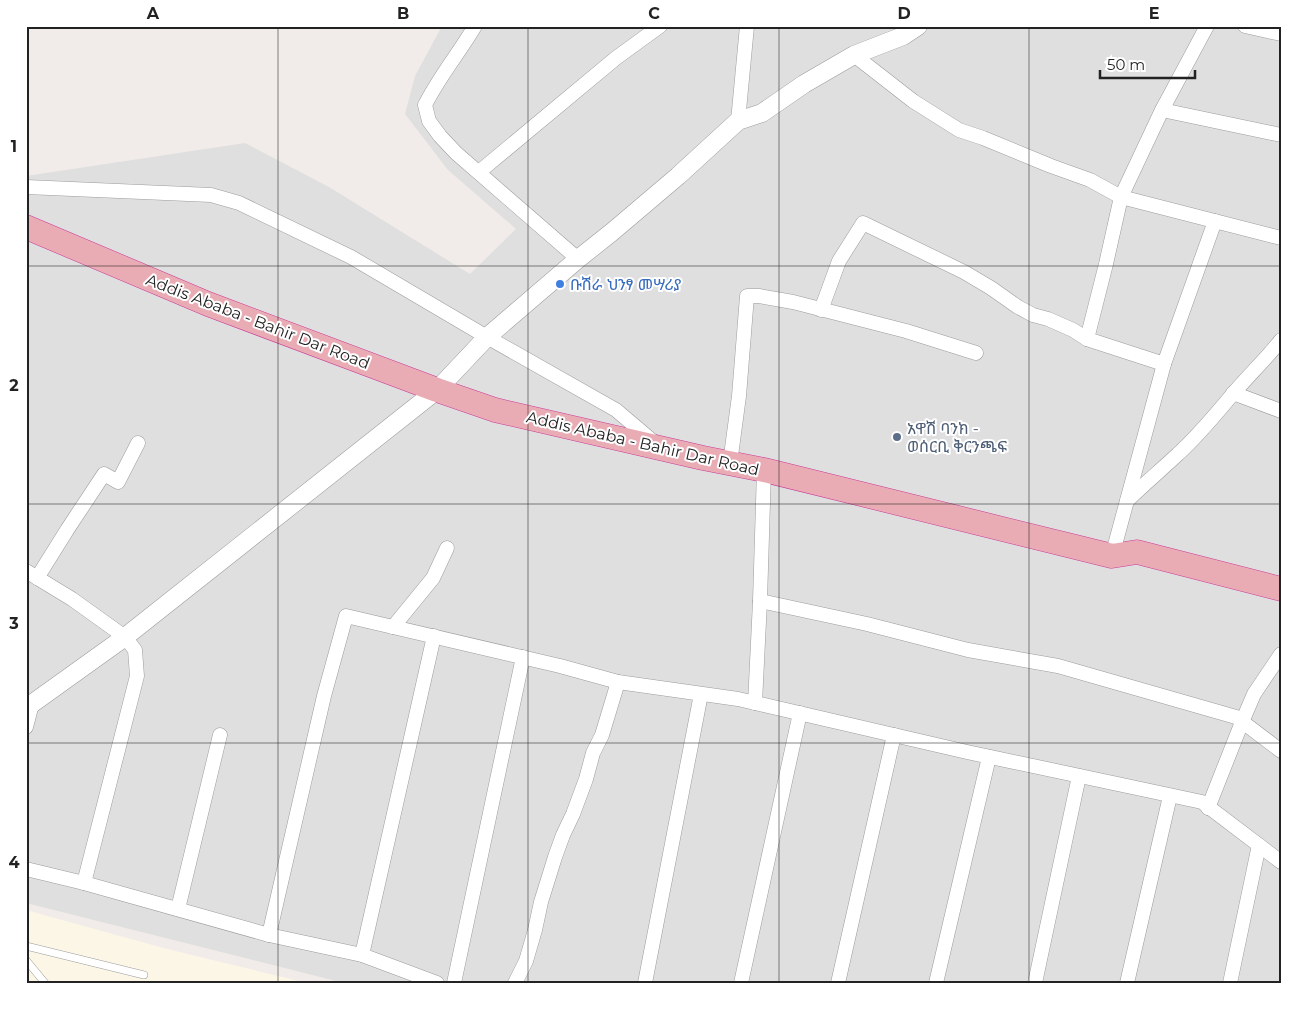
<svg xmlns="http://www.w3.org/2000/svg" width="1307" height="1009" viewBox="0 0 1307 1009" font-family="Montserrat,'Noto Sans Ethiopic',sans-serif">
<style>
.residential{fill:#dfdfdf}
.education{fill:#fcf6e7}
.lines{fill:none;stroke-linecap:round;stroke-linejoin:round}
.service-casing{stroke:#9c9c9c;stroke-width:8}
.minor-casing{stroke:#9c9c9c;stroke-width:15}
.tertiary-casing{stroke:#9c9c9c;stroke-width:19}
.trunk-casing{stroke:#cb3b99;stroke-width:25}
.service{stroke:#fff;stroke-width:7}
.minor{stroke:#fff;stroke-width:14}
.tertiary{stroke:#fff;stroke-width:18}
.trunk{stroke:#e9acb4;stroke-width:24}
.grid{fill:none;stroke:#222;stroke-width:1;stroke-opacity:0.55}
.shop-dot{fill:#3f7fe0;stroke:#fff;stroke-width:2}
.service-dot{fill:#5c6f8a;stroke:#fff;stroke-width:2}
.labels{text-anchor:middle;stroke-width:4;stroke-linejoin:round;paint-order:stroke}
.shop-label{font-size:16px;fill:#366cbe;stroke:#fff;text-anchor:start}
.street-label{font-size:16px;fill:#222;stroke:#fff}
.service-label{font-size:16px;fill:#4e5e75;stroke:#fff;text-anchor:start}
.neatline{fill:none;stroke:#222;stroke-width:2}
.grid-label{font-size:16px;text-anchor:middle;font-weight:bold;fill:#222}
</style>
<rect width="100%" height="100%" fill="#f1ece9"/>
<polygon class="residential" points="442,26 1281,26 1281,983 344,983 26,903 26,176 245,143 329,187 470,274 516,229 448,170 405,114 415,76"/>
<polygon class="education" points="26,910 167,949 307,983 26,983"/>
<g class="lines">
<defs>
<g id="service">
<polyline points="26,946 144,975"/>
<polyline points="26,960 45,983"/>
</g>
<g id="minor">
<path d="M475,26C459,53 439,77 425,105L429,121L440,136L456,153L578,259"/>
<polyline points="1245,26 1281,34"/>
<polyline points="854,55 913,101 959,130 983,138 1051,166 1090,180 1121,197 1281,238"/>
<polyline points="1162,110 1281,135"/>
<polyline points="738,121 747,26"/>
<polyline points="479,172 616,58 660,26"/>
<polyline points="26,187 211,195 239,203 351,257 487,337 616,410 656,444"/>
<polyline points="821,310 839,261 863,223 964,272 991,288 1018,307 1033,315 1048,319 1073,330 1087,339"/>
<polyline points="1164,364 1087,339 1106,264 1121,197 1162,110 1207,26"/>
<polyline points="1233,393 1281,411"/>
<polyline points="730,463 739,396 747,296 759,296 793,302 906,331 976,353"/>
<path d="M1127,501C1143,485 1161,470 1178,454C1198,436 1215,415 1232,395C1248,376 1266,359 1281,340"/>
<polyline points="1112,556 1164,364 1215,221"/>
<polyline points="26,571 72,599 125,637 135,650 137,676 84,883"/>
<polyline points="37,578 67,530 104,474 118,482 138,443"/>
<polyline points="760,601 867,624 968,650 1058,666 1236,717 1281,751"/>
<polyline points="393,627 433,578 447,548"/>
<polyline points="755,703 760,601 764,470"/>
<polyline points="26,727 32,704"/>
<polyline points="1208,808 1242,722 1254,694 1281,654"/>
<polyline points="26,869 84,883 269,935 362,955 437,983"/>
<polyline points="178,909 220,735"/>
<polyline points="269,935 324,696 346,616 560,666 618,682 738,699 967,752 1202,802 1281,862"/>
<polyline points="362,955 434,636"/>
<polyline points="454,983 523,657"/>
<polyline points="515,983 526,961 535,930 541,902 555,857 563,835 573,814 586,779 593,753 602,735 618,682"/>
<polyline points="645,983 701,694"/>
<polyline points="741,983 800,713"/>
<polyline points="838,983 894,735"/>
<polyline points="936,983 989,757"/>
<polyline points="1035,983 1079,776"/>
<polyline points="1127,983 1170,796"/>
<polyline points="1230,983 1259,845"/>
</g>
<polyline id="tertiary" points="26,708 125,637 437,390 487,337 578,259 612,232 678,176 738,121 762,113 804,84 854,55 903,36 918,26"/>
<polyline id="trunk" points="26,227 208,304 437,390 495,410 703,458 764,470 1112,556 1137,552 1281,589"/>
</defs>
<use href="#service" class="service-casing"/>
<use href="#minor" class="minor-casing"/>
<use href="#tertiary" class="tertiary-casing"/>
<use href="#trunk" class="trunk-casing"/>
<use href="#service" class="service"/>
<use href="#minor" class="minor"/>
<use href="#tertiary" class="tertiary"/>
<use href="#trunk" class="trunk"/>
</g>
<path class="grid" d="M278,26V983M528,26V983M779,26V983M1029,26V983M26,266H1281M26,504H1281M26,743H1281"/>
<circle class="shop-dot" cx="560" cy="284" r="5"/>
<circle class="service-dot" cx="897" cy="437" r="5"/>
<g class="labels">
<g class="shop-label">
<text x="570" y="290">ቡሽራ ህንፃ መሣሪያ</text>
</g>
<g class="street-label">
<text transform="translate(258 321) rotate(21)" y="6">Addis Ababa - Bahir Dar Road</text>
<text transform="translate(643 443) rotate(13)" y="6">Addis Ababa - Bahir Dar Road</text>
</g>
<g class="service-label">
<text x="907" y="434">አዋሽ ባንክ -<tspan x="907" dy="18">ወሰርቢ ቅርንጫፍ</tspan></text>
</g>
</g>
<rect width="1307" height="1009" fill="none" stroke="#ffffff" stroke-width="55"/>
<path d="M1100 70v8h95v-8" fill="none" stroke="#222222" stroke-width="2.5"/>
<text x="1107" y="70" font-size="15" fill="#222222" stroke="#ffffff" stroke-width="4" paint-order="stroke">50 m</text>
<rect x="28" y="28" width="1252" height="954" class="neatline"/>
<g class="grid-label">
<text x="153" y="19">A</text>
<text x="403" y="19">B</text>
<text x="654" y="19">C</text>
<text x="904" y="19">D</text>
<text x="1154" y="19">E</text>
<text x="14" y="152">1</text>
<text x="14" y="391">2</text>
<text x="14" y="629">3</text>
<text x="14" y="868">4</text>
</g>
</svg>
